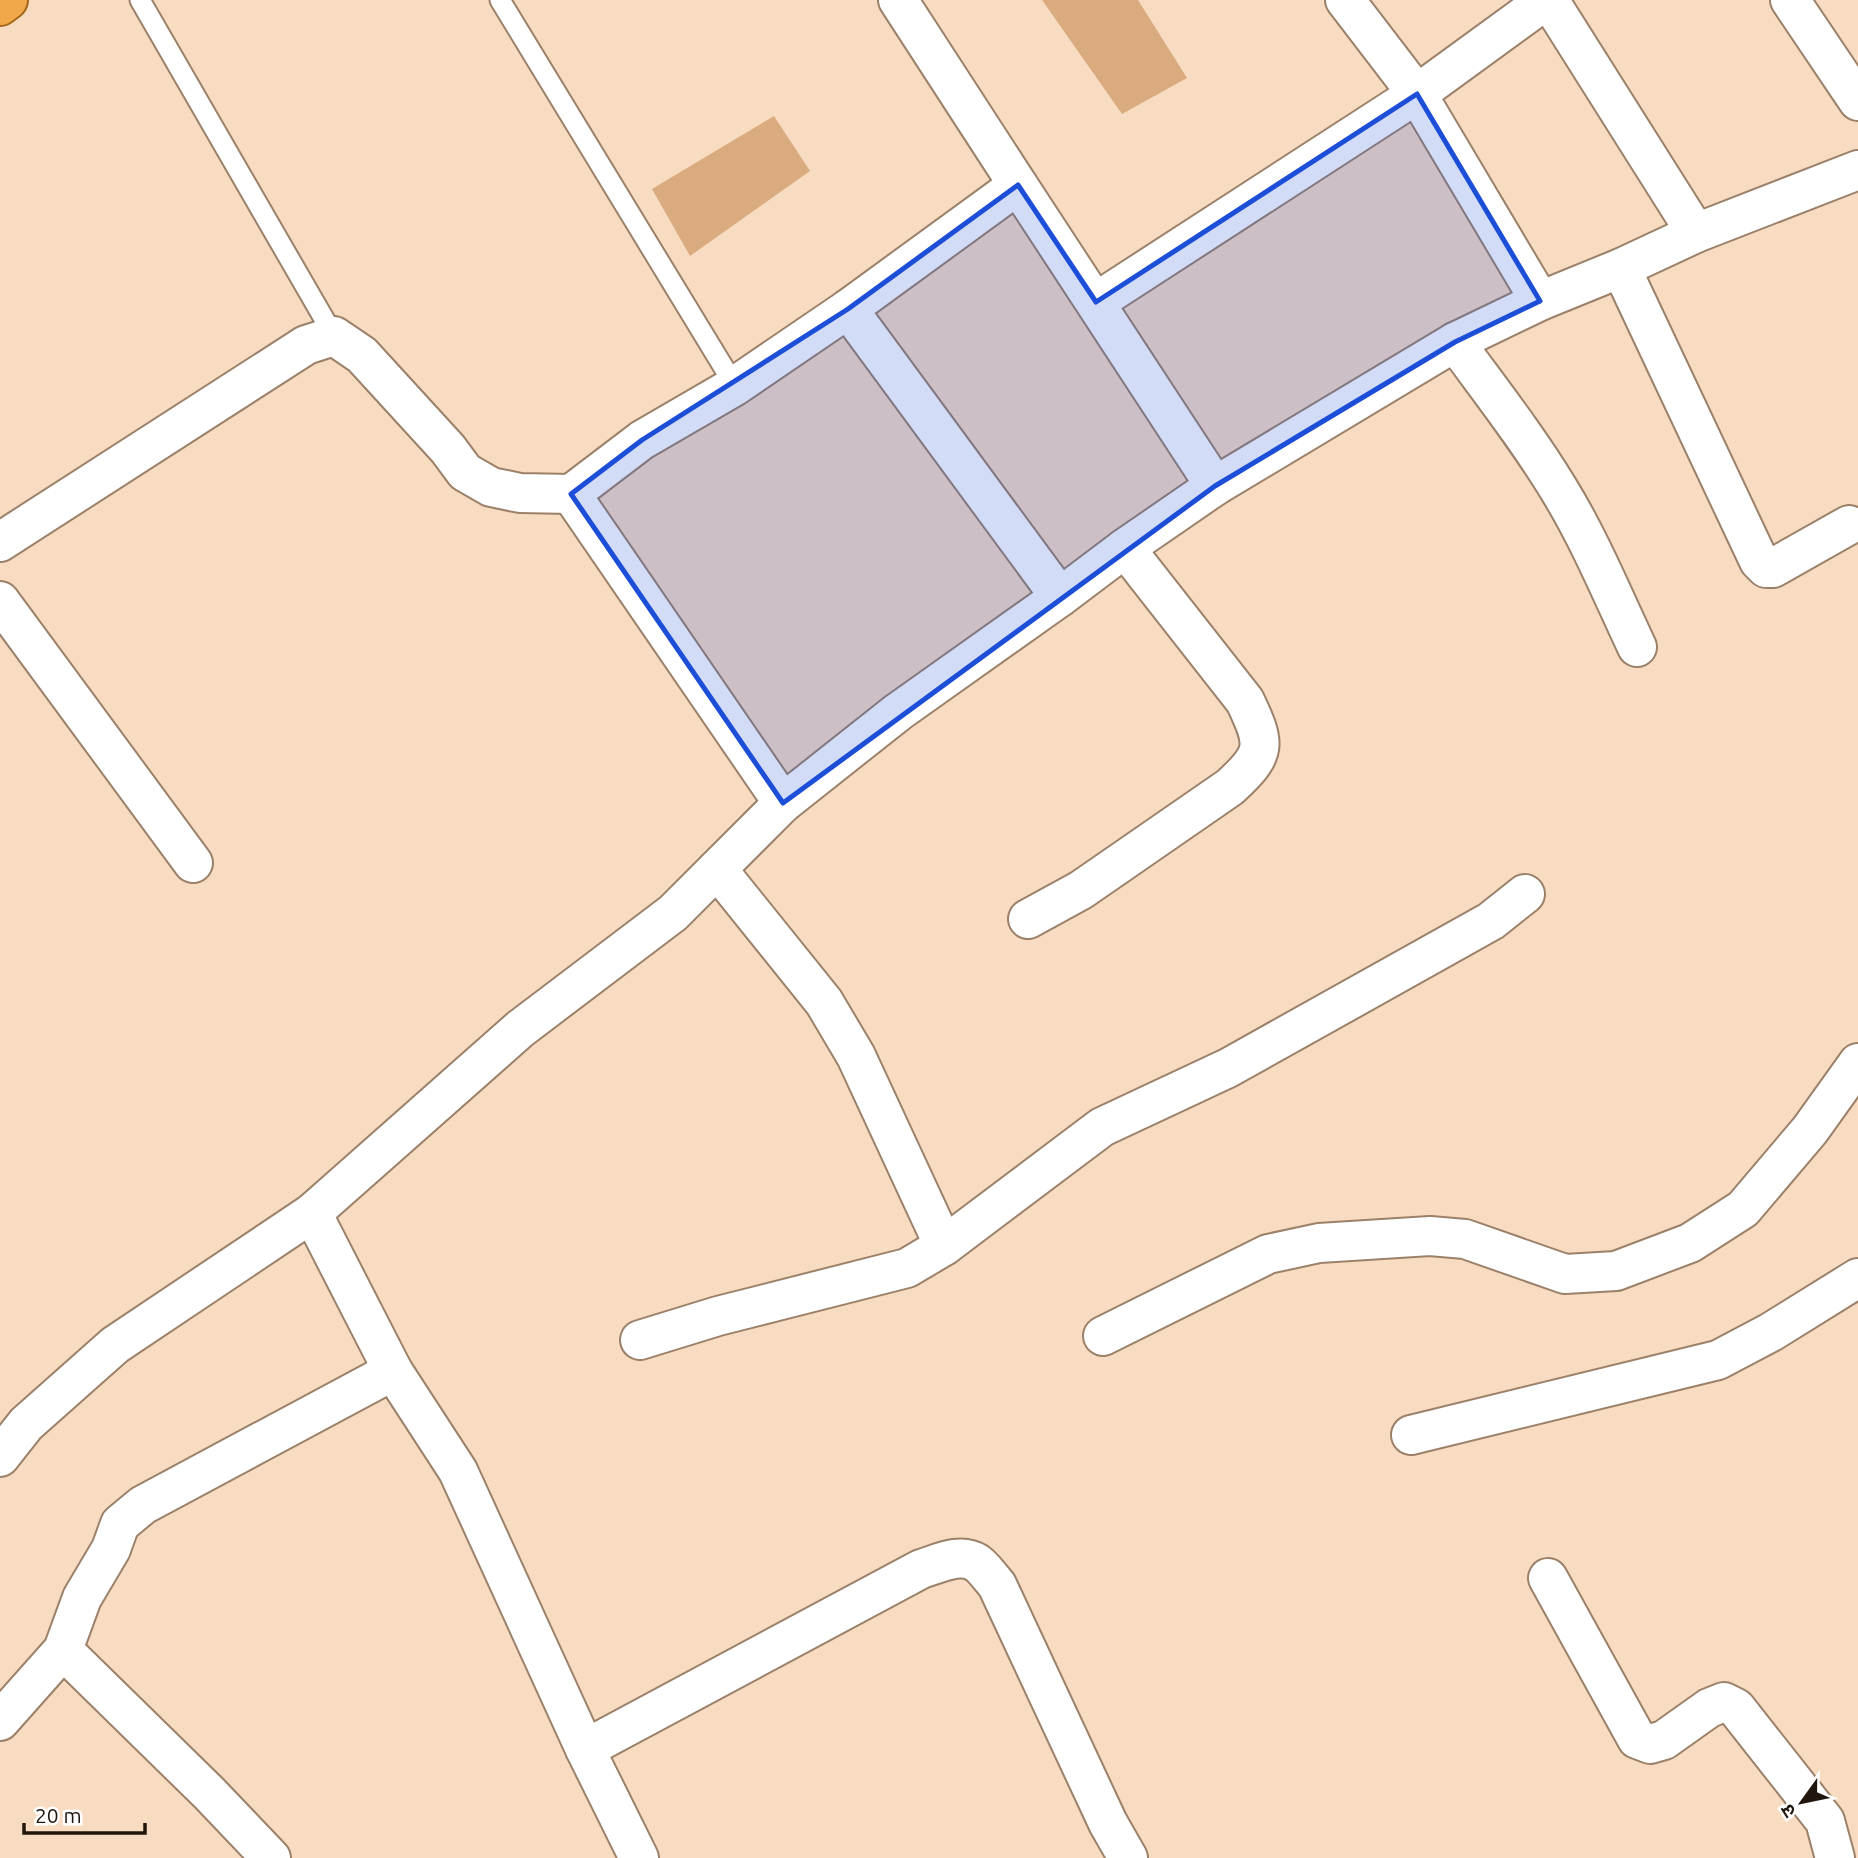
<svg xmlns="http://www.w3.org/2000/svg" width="1858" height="1858" viewBox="0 0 1858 1858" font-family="Ubuntu,'Noto Sans Devanagari',sans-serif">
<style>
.green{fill:#d9ab7f}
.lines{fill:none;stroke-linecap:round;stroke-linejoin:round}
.service-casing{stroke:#9b8169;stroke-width:23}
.minor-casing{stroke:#9b8169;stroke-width:42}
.trunk-casing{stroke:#a56718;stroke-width:42}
.service{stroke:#fff;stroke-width:19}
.minor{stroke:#fff;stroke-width:38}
.trunk{stroke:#f0a84b;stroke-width:38}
.marked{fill:#1d4ed8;fill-opacity:0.2;stroke:#1d4ed8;stroke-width:5;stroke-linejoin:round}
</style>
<rect width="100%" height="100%" fill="#f8dcc2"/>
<g class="green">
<polygon points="1042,0 1138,0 1187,78 1122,114"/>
<polygon points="774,116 810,171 690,256 652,189"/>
</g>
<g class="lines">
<defs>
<g id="service">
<polyline points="140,0 334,336"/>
<polyline points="500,0 735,386"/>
</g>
<g id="minor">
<polyline points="898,0 1018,185"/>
<polyline points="1345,0 1417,94 1540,301"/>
<polyline points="1549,0 1696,233"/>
<polyline points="1790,0 1858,101"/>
<polyline points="1621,268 1759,561 1766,568 1773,568 1849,525"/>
<polyline points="1096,302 1417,94 1546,0"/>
<polyline points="848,309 1060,597"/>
<path d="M1455,342C1490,390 1527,437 1558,488C1589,538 1612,594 1637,647"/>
<polyline points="571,494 783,803"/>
<polyline points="0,542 306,345 334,336 362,355 448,449 465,472 491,487 520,493 571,494 642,440 735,386 848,309 1018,185 1215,486"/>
<polyline points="0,601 193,863"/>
<polyline points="717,869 824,1002 856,1056 944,1246"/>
<path d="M1028,919L1081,890L1230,787C1267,753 1266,745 1245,701L1125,548"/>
<polyline points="312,1213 393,1371 458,1471 585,1749 639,1858"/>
<polyline points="1103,1336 1268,1254 1319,1243 1430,1236 1465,1239 1565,1274 1616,1271 1690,1243 1743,1209 1810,1130 1858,1063"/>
<polyline points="640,1340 718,1316 907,1268 944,1246 1102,1127 1228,1068 1491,921 1525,894"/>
<polyline points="1411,1435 1718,1360 1771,1332 1858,1278"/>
<polyline points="0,1457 26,1424 115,1345 312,1213 520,1029 673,913 783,803 898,712 1060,597 1125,548 1215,486 1455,342 1540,301 1621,268 1696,233 1858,170"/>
<polyline points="1548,1578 1637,1739 1650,1744 1664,1740 1709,1708 1724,1702 1736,1708 1825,1821 1835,1858"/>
<polyline points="63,1650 209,1793 271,1858"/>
<polyline points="0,1721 63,1650 82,1598 111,1549 120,1524 143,1505 393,1371"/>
<path d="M585,1749L921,1569C938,1564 960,1552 977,1563C984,1568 991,1578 997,1585L1108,1823L1128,1858"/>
</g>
<polyline id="trunk" points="0,6 8,0"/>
</defs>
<use href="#service" class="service-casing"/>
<use href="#minor" class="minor-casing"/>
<use href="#trunk" class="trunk-casing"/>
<use href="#service" class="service"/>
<use href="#minor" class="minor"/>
<use href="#trunk" class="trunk"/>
</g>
<path class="marked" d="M1417,94L1540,301L1455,342L1215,486L783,803L571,494L642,440L848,309L1018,185L1096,302Z"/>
<g transform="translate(1802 1802) rotate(237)" stroke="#ffffff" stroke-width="5" paint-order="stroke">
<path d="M0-5L12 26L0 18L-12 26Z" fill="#20160d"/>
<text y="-10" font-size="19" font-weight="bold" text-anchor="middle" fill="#20160d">उ</text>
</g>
<path d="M24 1823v10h121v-10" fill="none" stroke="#20160d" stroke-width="3.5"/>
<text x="35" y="1823" font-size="21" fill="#20160d" stroke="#ffffff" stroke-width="5" paint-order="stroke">20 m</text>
</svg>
